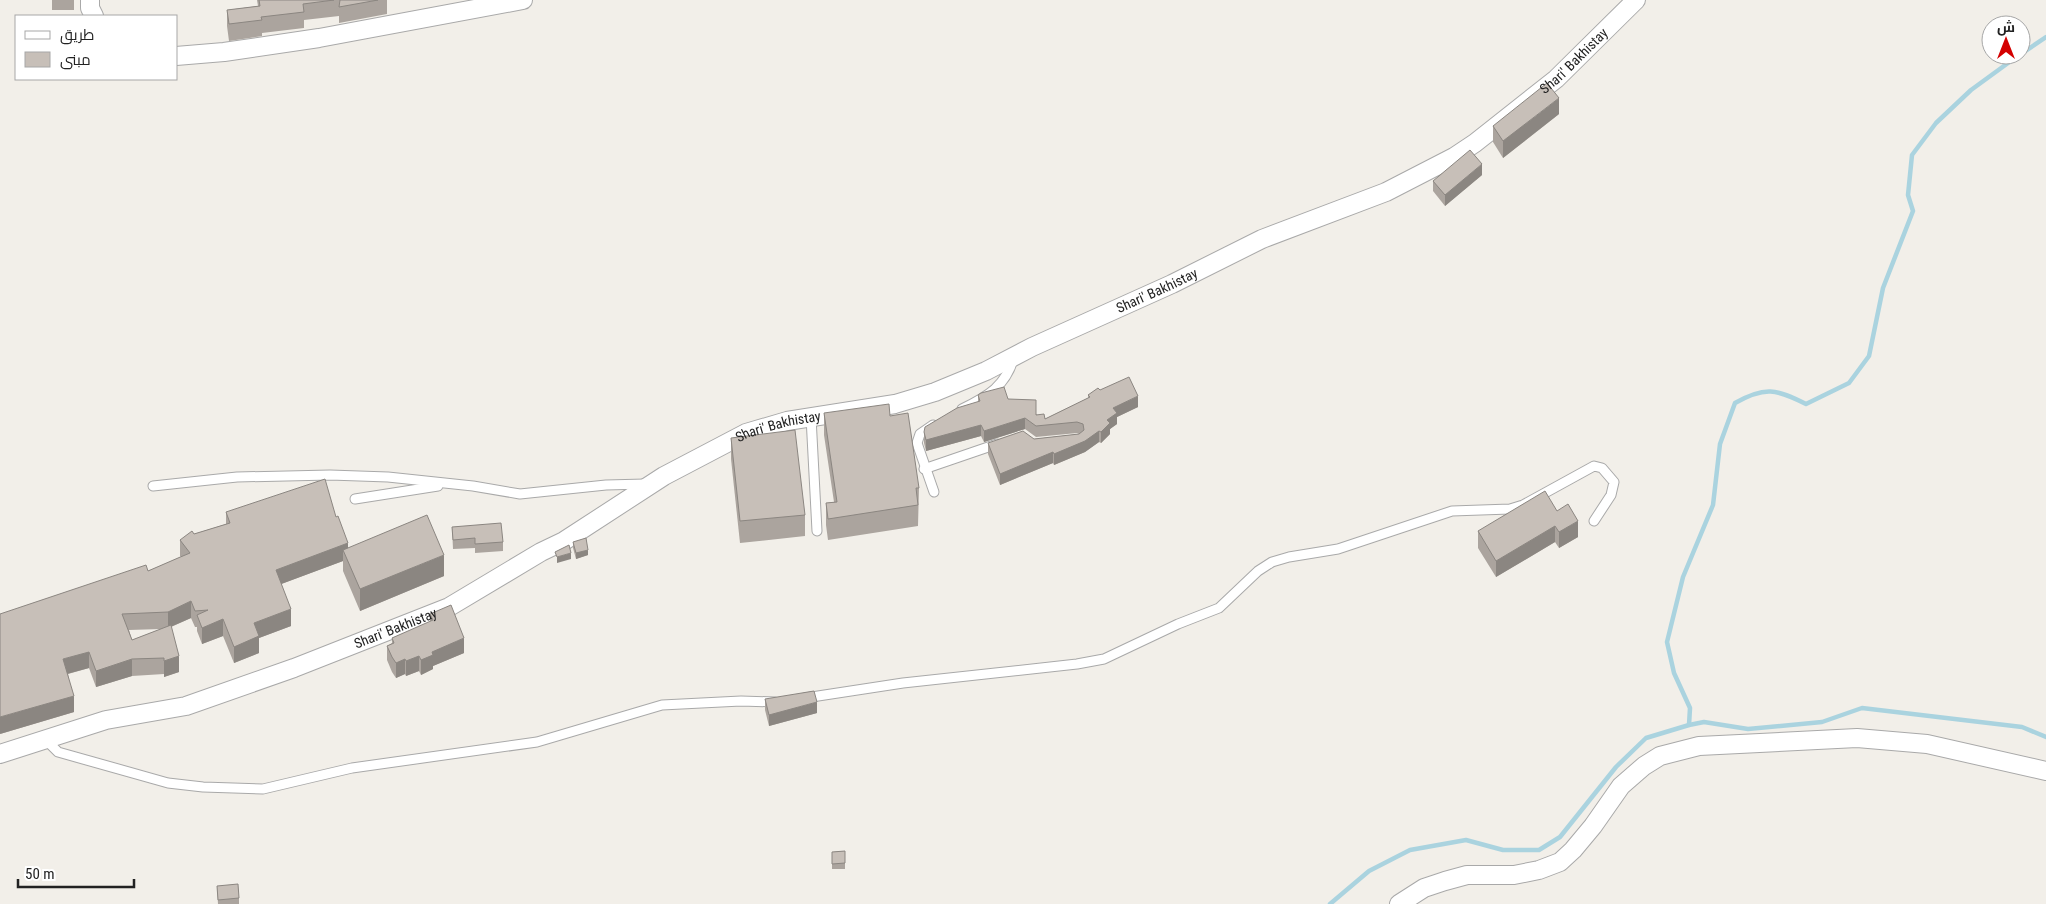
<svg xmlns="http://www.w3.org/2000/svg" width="2046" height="904" viewBox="0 0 2046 904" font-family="'Roboto Condensed',Cairo,sans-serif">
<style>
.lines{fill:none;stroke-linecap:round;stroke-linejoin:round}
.stream{stroke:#aad3df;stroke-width:4.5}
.lane-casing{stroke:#a9a9a9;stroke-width:11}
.street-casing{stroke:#a9a9a9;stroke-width:20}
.lane{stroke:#fff;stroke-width:9}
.street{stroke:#fff;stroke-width:18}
.wall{fill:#aba49e;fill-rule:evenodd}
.shaded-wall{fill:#8b8681}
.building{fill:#c7bfb8;stroke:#8b8681}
.labels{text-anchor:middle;stroke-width:5;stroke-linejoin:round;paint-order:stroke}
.street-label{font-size:14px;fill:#222;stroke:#fff}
</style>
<rect width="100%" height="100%" fill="#f2efe9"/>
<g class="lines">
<g class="stream">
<polyline points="2021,54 2046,37"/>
<path d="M1689,725L1690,708L1674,673L1667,642L1683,577L1713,505L1720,444L1735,403C1765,386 1776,389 1806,404L1849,383L1869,356L1883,288L1913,211L1908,195L1912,155L1936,123L1971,90L2019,55"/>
<polyline points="1330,904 1369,871 1410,850 1466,840 1503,850 1539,850 1560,837 1616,767 1646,738 1689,725 1704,722 1748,729 1822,722 1862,708 2022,727 2046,737"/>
</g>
<defs>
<g id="lane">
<path d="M962,409C988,396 1006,386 1014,357"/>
<polyline points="811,417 817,531"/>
<polyline points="933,425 920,434 917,443 934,492"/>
<polyline points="924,469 997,444"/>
<polyline points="153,486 237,477 330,475 388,477 473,486 520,494 606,485 645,484"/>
<polyline points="355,499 438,486"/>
<polyline points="805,698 903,683 1077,664 1104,659 1178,624 1219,608 1258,571 1272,562 1289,557 1338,549 1452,511 1510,509 1523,505 1594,466 1602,468 1614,482 1611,495 1594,521"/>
<polyline points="45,739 58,752 168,783 203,787 263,789 352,768 537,742 662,705 741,701 775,702"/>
</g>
<g id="street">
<polyline points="90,0 90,8 94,16"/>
<polyline points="176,56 224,52 319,38 523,0"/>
<path id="s1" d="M0,754L106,720L186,706L294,668L449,607L541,552L564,541L664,476L746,433L787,421L895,404L935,392L986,371L1032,347L1172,284L1262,239L1386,192L1454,157L1475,143L1556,79L1636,0"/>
<polyline points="1399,904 1424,888 1445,881 1467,875 1514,875 1539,870 1560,862 1573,850 1593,826 1621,786 1644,766 1660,756 1699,746 1857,738 1927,744 2046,771"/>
</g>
</defs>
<use href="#lane" class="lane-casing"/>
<use href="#street" class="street-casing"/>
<use href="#lane" class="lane"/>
<use href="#street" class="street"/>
</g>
<g class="wall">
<rect x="52" y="0" width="22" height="10"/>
<polygon points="257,0 387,0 387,14 339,23 339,16 304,20 304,28 262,33 262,36 229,41 227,26 227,10 258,6"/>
<polygon points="1559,114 1503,158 1493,142 1493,126"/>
<polygon points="1482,175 1445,206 1433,191 1433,181"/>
<polygon points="1100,390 1138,407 1117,417 1117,424 1110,429 1110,434 1101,443 1099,442 1085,452 1054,465 1053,463 1000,485 988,454 988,443 1034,439 1079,434 1077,433 1036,437 1025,429 984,442 981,436 926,451 924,443 924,432 978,402 978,395 1008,399 1045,419 1088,398 1088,395"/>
<polygon points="824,413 890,416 919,488 918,526 828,540 826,525 826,503 834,502 824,435"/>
<polygon points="731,438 805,515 805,536 740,543 731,459"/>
<polygon points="1557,511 1578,537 1559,548 1555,542 1496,577 1478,548 1478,531"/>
<path d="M226,512L336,517L348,548L444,576L360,611L343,571V561L281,584L291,626L259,638V653L234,663L223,636L202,644L197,631V627H195L191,618L171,627L179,672L164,677V674L132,676L96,687L89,668L68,674L74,712L0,734L148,571L181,557L180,556V540L194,534L226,524ZM161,629L132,640L129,630Z"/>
<polygon points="452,527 503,542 503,551 475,553 475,548 453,549"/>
<polygon points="573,542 588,555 576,559 573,548"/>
<polygon points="430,614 464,653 433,666 433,669 421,675 419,671 406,676 405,674 396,678 392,672 387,660 387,646 392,643 392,638 430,622"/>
<polygon points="765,699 817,713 769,726 765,710"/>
<polygon points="845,851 845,869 832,869 832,852"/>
<polygon points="217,886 239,898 239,904 218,904"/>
</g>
<g class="shaded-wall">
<polygon points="1559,98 1559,114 1503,158 1503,141"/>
<polygon points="1482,164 1482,175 1445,206 1445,195"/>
<polygon points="1138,396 1138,407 1117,417 1117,424 1110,429 1110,434 1101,443 1101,432 1113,408"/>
<polygon points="1025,418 1025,429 984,442 984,431"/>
<polygon points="981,425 981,436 926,451 926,440"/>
<polygon points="1099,431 1099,442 1085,452 1054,465 1054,454"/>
<polygon points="1053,452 1053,463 1000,485 1000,474"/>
<polygon points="1578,521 1578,537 1559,548 1559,532"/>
<polygon points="1555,526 1555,542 1496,577 1496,561"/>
<polygon points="348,543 348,560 343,550 343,561 276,586 276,570"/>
<polygon points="588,550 588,555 576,559 576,553"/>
<polygon points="571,553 571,559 557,563 557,557"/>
<polygon points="444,555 444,576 360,611 360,589"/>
<polygon points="191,601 191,618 168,628 168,612"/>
<polygon points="291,609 291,626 259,638 259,653 234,663 234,647 254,623"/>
<polygon points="223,619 223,636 202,644 202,628"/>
<polygon points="464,638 464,653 433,666 433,669 421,675 421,660 432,652"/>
<polygon points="89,652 89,668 63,675 63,659"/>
<polygon points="179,656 179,672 164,677 164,661"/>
<polygon points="419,656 419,671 406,676 406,661"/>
<polygon points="132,659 132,676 96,687 96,671"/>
<polygon points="405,659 405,674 396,678 396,663"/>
<polygon points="74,696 74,712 0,734 0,717"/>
<polygon points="817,702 817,713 769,726 769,715"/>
</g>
<g class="building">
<polygon points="259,0 334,0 303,4 304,12 261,17 262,20 229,24 227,10 260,6"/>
<polygon points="340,0 378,0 339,7"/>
<polygon points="1547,83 1559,98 1503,141 1493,126"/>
<polygon points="1470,150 1482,164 1445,195 1433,181"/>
<polygon points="1129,377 1138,396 1113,408 1117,413 1107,420 1110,423 1101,432 1099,431 1085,441 1054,454 1053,452 1000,474 988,443 1023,431 1034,439 1079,434 1084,430 1083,424 1077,422 1036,426 1025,418 984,431 981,425 926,440 924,432 925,427 957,408 980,401 978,395 981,393 1004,387 1008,399 1036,400 1036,415 1044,414 1045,419 1090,397 1088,395 1098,388 1100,390"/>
<polygon points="889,404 890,416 908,413 919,488 916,488 918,505 828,519 826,503 837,502 824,413"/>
<polygon points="795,430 805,515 740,521 731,438"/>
<polygon points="325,479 336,517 338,516 348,543 276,570 291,609 254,623 259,636 234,647 223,619 202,628 197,615 208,610 195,611 191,601 168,612 122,614 132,640 171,625 179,656 164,661 164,658 132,659 96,671 89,652 63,659 74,696 0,717 0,614 146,565 148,571 178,558 190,553 180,540 192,531 194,534 230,523 226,512"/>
<polygon points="1545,491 1557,511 1568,504 1578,521 1559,532 1555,526 1496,561 1478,531"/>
<polygon points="427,515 444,555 360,589 343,550"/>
<polygon points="501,523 503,542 475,544 475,538 453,540 452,527"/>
<polygon points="586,538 588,550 576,553 573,542"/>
<polygon points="569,545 571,553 557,557 555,552"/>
<polygon points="451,605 464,638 432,652 433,655 421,660 419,656 406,661 405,659 396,663 392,657 387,646 394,643 392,638 433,620 430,614"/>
<polygon points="814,691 817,702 769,715 765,699"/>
<polygon points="845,851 845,863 832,864 832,852"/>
<polygon points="238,884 239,898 218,900 217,886"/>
</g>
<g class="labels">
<g class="street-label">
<text dy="5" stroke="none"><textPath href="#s1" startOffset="1736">Shari' Bakhistay</textPath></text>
<text dy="5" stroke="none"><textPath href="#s1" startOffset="1256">Shari' Bakhistay</textPath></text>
<text dy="5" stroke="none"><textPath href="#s1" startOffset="851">Shari' Bakhistay</textPath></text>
<text dy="5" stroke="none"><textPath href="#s1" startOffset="416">Shari' Bakhistay</textPath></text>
</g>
</g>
<rect x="15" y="15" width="162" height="65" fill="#ffffff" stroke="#a7a7a7"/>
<rect x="25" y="31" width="25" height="8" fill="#ffffff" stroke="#a7a7a7"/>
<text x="60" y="40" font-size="15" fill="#222222">طريق</text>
<rect x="25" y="52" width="25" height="15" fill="#c7bfb8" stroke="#a7a7a7"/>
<text x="60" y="65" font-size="15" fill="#222222">مبنى</text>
<g transform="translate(2006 40)"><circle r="24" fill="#ffffff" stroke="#a7a7a7"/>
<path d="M0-4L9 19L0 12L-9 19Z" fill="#d40000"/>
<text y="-8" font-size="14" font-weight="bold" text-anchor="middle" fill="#222222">ش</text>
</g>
<path d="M18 879v8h116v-8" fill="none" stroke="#222222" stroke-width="2.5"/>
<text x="25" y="879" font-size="15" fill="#222222" stroke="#ffffff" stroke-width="4" paint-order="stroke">50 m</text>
</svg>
